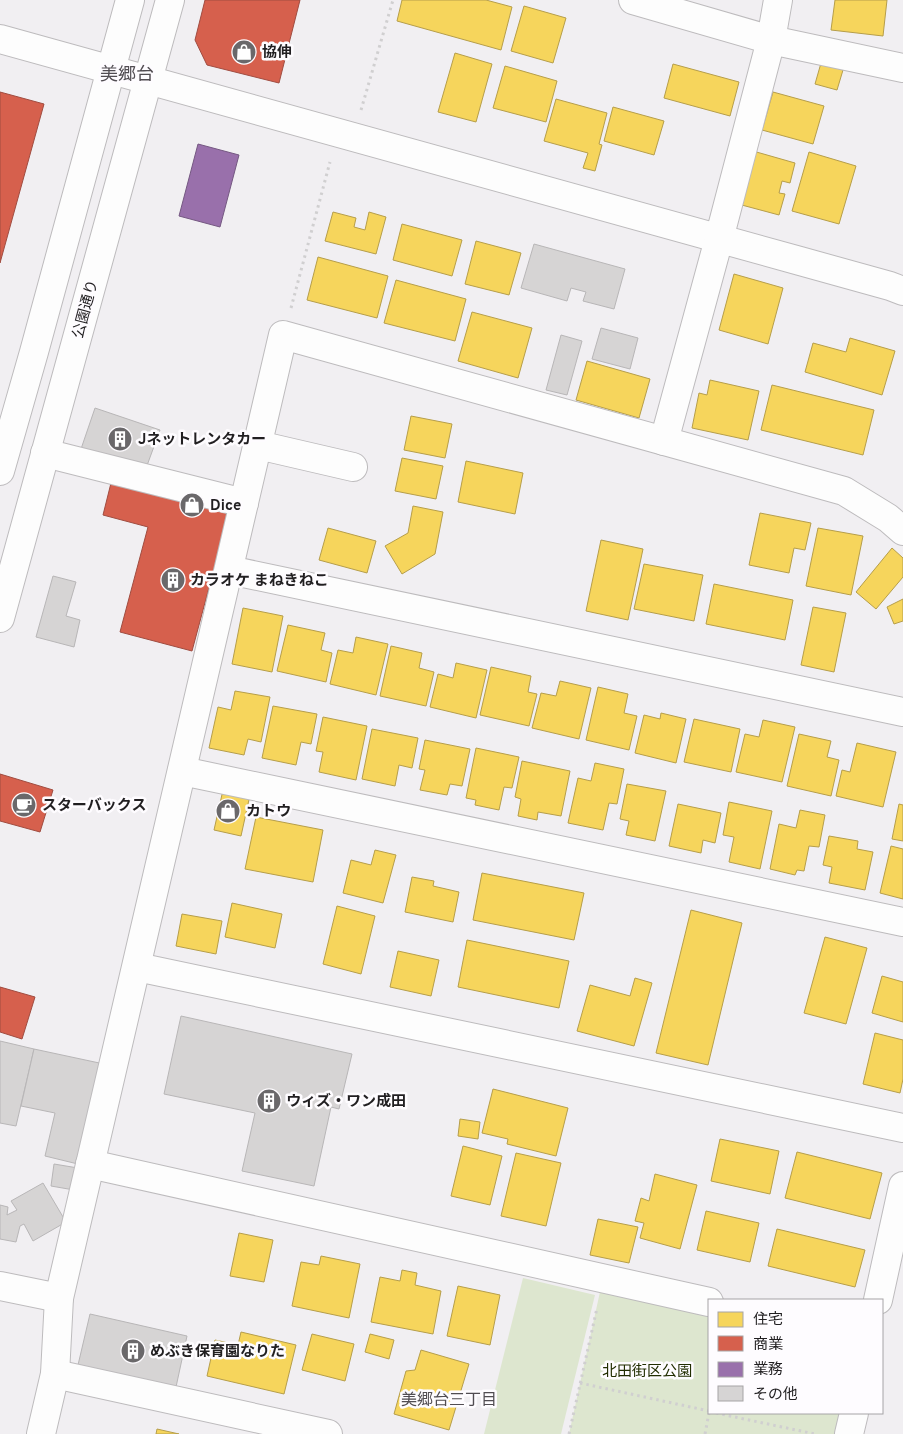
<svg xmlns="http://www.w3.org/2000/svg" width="903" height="1434" viewBox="0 0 903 1434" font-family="Overpass,'Noto Sans JP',sans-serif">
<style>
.green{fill:#dde6cf}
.homes{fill:#f6d55c;stroke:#b69e4a}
.shops{fill:#d6604d;stroke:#a04c40}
.offices{fill:#9970ab;stroke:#755882}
.building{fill:#d6d4d4;stroke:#b8b6b7}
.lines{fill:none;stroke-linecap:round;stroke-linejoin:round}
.minor-casing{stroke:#bdbbbd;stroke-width:30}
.path{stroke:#d0cfd0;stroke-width:3;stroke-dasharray:2.5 4;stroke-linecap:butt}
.minor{stroke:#fdfdfd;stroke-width:28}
.labels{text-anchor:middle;stroke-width:5;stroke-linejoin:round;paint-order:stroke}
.poi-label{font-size:15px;font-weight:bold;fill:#211f21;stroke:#fefcff;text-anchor:start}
.street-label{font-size:15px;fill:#211f21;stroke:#fefcff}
.park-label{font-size:15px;fill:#222e02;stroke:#fefcff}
.neighbourhood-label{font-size:16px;fill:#514d52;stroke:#fefcff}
.quarter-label{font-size:18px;fill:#514d52;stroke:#fefcff}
</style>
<rect width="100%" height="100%" fill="#f1eff2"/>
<g class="green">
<polygon points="523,1278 595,1295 561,1434 484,1434"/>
<polygon points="603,1278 709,1302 709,1413 851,1413 847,1434 569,1434"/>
</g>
<g class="homes">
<polygon points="402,0 486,0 512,7 501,50 397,21"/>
<polygon points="835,0 887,0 883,36 831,30"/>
<polygon points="524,6 566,18 553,63 511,51"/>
<polygon points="455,53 492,64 476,122 438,112"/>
<polygon points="821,63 843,70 837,90 815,84"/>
<polygon points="673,64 739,82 730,116 664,98"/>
<polygon points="505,66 557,81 546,122 493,108"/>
<polygon points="773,92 824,106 813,144 762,130"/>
<polygon points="556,99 607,113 599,144 602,145 595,171 583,168 588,153 544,141"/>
<polygon points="613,107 664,121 654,155 604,141"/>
<polygon points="753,151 795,163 790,183 782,181 779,193 785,194 779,215 738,204"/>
<polygon points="809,152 856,166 839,224 792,211"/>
<polygon points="333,212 356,218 354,227 365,230 369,212 386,217 376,254 325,241"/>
<polygon points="402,224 462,240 452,276 393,260"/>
<polygon points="476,241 521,253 509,295 465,284"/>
<polygon points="318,257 388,276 377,318 307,300"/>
<polygon points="734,274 783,288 768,344 719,330"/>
<polygon points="396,280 466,299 455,341 384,323"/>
<polygon points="472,312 532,328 518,378 458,361"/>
<polygon points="850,338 895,351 882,395 805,372 813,343 846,352"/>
<polygon points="587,361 650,379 639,418 576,400"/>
<polygon points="710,380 759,391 748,440 692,428 699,393 707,395"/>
<polygon points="772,385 874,410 863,455 761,430"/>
<polygon points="411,416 452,424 445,458 404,450"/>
<polygon points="402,458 443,466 436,499 395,491"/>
<polygon points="466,461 523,473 515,514 458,502"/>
<polygon points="413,506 443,512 435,554 402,574 385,546 408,533"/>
<polygon points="760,513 811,523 805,550 794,548 789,573 749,565"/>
<polygon points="328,528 376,541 367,573 319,560"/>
<polygon points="818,528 863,536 851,595 806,586"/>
<polygon points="601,540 643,549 628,620 586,611"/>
<polygon points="892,548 903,558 903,577 876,609 856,592"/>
<polygon points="644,564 703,575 694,621 634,609"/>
<polygon points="714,584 793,600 785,640 706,624"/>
<polygon points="903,599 903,621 894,624 887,607"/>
<polygon points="813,607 846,613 834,672 801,665"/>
<polygon points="243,608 283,616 272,672 232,664"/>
<polygon points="288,625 325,633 321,650 332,653 326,682 277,671"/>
<polygon points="356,637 388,644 376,695 330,684 338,650 353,653"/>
<polygon points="391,646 422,653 419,668 434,672 426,706 380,696"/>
<polygon points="456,663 487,670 476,718 430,707 438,674 453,678"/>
<polygon points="491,667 531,676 528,692 537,694 529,726 480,715"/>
<polygon points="560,681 591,688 579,739 532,728 541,693 556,696"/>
<polygon points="598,687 628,694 624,713 637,716 629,750 586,740"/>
<polygon points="235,691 270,697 261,742 248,739 244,755 209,748 218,707 231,710"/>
<polygon points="273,706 317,714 311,744 301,742 296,765 262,758"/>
<polygon points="661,713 686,719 676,763 635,753 644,715 660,719"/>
<polygon points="323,717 367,726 356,780 319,772 323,752 316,751"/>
<polygon points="694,719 740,729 731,772 684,762"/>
<polygon points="763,720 795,727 782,782 736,772 745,734 759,737"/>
<polygon points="372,729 418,738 412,768 399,765 395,786 362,779"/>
<polygon points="799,734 831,741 827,757 839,760 831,796 787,786"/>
<polygon points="425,740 470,749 462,786 450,784 447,795 420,790 425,770 419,769"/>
<polygon points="857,743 896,752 883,807 836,796 842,770 850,772"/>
<polygon points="476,748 519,757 512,788 504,787 499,810 475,805 476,800 466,798"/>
<polygon points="522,761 570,771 561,816 538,812 537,820 518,816 521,799 515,797"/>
<polygon points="595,763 624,769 617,804 609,803 603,830 568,823 578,778 591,781"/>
<polygon points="627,784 666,791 655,841 626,835 629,821 620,819"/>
<polygon points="223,790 250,795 241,836 214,830"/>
<polygon points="729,802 772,811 760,869 729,862 734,837 723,835"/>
<polygon points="678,804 721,813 715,843 703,840 701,853 669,846"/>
<polygon points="899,804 903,805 903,841 892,839"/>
<polygon points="800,810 825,815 819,847 809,846 804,871 797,870 795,875 770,869 779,824 796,828"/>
<polygon points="256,817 323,830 313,882 245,869"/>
<polygon points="829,836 858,841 857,849 873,852 865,890 829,883 832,867 823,865"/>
<polygon points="891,846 903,849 903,899 880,893"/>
<polygon points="375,850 396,855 383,903 343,893 351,860 371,865"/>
<polygon points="482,873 584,893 574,940 473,920"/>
<polygon points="412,877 434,881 433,886 459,892 453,922 405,912"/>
<polygon points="232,903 282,914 275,948 225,937"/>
<polygon points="337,906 375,916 361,974 323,964"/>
<polygon points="691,910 742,923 708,1065 656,1053"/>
<polygon points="182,914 222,921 216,954 176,946"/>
<polygon points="825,937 867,948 846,1024 804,1013"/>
<polygon points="467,940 569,961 559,1008 458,987"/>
<polygon points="398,951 439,960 431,996 390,987"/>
<polygon points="882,976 903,982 903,1022 872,1013"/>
<polygon points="635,978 652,983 634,1046 577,1031 590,985 630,996"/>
<polygon points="875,1033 903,1040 903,1079 900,1093 863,1084"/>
<polygon points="493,1089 568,1108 556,1156 507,1144 508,1139 482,1133"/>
<polygon points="460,1119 480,1122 478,1139 458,1136"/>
<polygon points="720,1139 779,1151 770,1194 711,1181"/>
<polygon points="463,1146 502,1156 490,1205 451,1196"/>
<polygon points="797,1152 882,1173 870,1219 785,1198"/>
<polygon points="516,1153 561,1163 546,1226 501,1216"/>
<polygon points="655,1174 697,1185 680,1249 640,1238 644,1223 635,1221 641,1198 649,1201"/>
<polygon points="706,1211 759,1223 750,1262 697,1250"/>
<polygon points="598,1219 638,1227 629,1263 590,1255"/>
<polygon points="777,1229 865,1250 855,1287 768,1266"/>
<polygon points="239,1233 273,1240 264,1282 230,1276"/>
<polygon points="321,1256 360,1264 349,1318 292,1306 301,1262 319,1265"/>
<polygon points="402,1270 417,1273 415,1285 441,1291 433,1334 371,1322 380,1277 400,1281"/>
<polygon points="458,1286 500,1295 490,1345 447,1336"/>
<polygon points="241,1332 296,1345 284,1394 207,1376 215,1340 238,1345"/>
<polygon points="312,1334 354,1344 345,1381 302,1370"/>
<polygon points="370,1334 394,1340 389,1359 365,1352"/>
<polygon points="421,1350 469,1364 449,1430 394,1414 406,1371 415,1370"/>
<polygon points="157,1429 179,1434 156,1434"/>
</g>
<g class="shops">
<polygon points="205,0 300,0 279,83 207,65 195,40"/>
<polygon points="0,92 44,104 0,263"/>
<polygon points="113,475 231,506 192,651 120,632 148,527 103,515"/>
<polygon points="0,774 53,790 40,832 0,821"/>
<polygon points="0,987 35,997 22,1039 0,1032"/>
</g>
<polygon class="offices" points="198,144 239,155 220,227 179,216"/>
<g class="building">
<polygon points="534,244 625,269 614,309 583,301 586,292 571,288 567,301 521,288"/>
<polygon points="601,328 638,338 630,369 592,359"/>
<polygon points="561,335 582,341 567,395 546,390"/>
<polygon points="95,408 160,430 145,471 81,449"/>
<polygon points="53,576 76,582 66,616 80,620 74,647 36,637"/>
<polygon points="181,1016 352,1054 339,1109 331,1107 314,1186 242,1171 255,1113 164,1094"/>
<polygon points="0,1041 34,1049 16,1126 0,1123"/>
<polygon points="34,1049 104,1064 82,1165 45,1156 55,1113 21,1106"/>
<polygon points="54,1164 78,1168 74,1190 51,1186"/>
<polygon points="43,1183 66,1222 33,1241 24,1224 20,1226 16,1242 0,1239 0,1205 8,1207 7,1215 17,1210 11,1201"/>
<polygon points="90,1314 187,1336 176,1387 78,1365"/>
</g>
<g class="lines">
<defs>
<g id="minor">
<polyline points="633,0 771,40 903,68"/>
<polyline points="0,39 800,261 890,286 903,291"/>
<polyline points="664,441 719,239 771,40 778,0"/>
<polyline points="258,445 353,467"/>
<polyline points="45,453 244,503"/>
<polyline points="0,471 34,352 130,0"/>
<polyline points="229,570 903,712"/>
<polyline points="0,618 170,0"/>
<polyline points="182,771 903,922"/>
<polyline points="137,967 903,1128"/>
<polyline points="90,1164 709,1302"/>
<polyline points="0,1286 59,1298"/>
<polyline points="878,1300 903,1186"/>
<polyline points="55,1374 328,1434"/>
<polyline points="41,1434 55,1374 59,1298 283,335 844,491 888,518 903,531"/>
<polyline points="849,1434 854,1413"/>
</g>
</defs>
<use href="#minor" class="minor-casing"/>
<g class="path">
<polyline points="361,110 393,0"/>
<polyline points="291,308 330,162"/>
<polyline points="580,1383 709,1411"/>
<polyline points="716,1413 815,1434"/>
<polyline points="569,1434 597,1308"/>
<polyline points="705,1434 709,1413"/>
</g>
<use href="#minor" class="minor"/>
</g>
<defs>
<symbol id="shop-disc" viewBox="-11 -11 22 22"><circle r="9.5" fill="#6a686a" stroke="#fefcff"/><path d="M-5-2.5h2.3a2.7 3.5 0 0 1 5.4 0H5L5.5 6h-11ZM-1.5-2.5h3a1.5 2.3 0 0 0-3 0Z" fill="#fff"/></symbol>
<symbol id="building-disc" viewBox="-11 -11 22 22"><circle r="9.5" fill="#6a686a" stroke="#fefcff"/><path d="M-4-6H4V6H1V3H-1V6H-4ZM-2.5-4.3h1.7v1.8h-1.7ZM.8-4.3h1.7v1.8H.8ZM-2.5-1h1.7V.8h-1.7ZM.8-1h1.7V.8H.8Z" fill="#fff"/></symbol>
<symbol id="cafe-disc" viewBox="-11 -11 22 22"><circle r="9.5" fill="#6a686a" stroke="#fefcff"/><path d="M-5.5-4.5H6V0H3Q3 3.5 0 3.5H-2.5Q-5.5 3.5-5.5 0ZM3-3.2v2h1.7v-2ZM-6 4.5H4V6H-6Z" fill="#fff"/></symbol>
</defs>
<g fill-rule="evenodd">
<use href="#shop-disc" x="230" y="38" width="28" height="28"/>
<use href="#building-disc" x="106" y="425" width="28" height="28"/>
<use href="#shop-disc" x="178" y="491" width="28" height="28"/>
<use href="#building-disc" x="159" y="566" width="28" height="28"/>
<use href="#cafe-disc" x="10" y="791" width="28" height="28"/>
<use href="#shop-disc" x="214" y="797" width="28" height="28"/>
<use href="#building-disc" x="255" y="1087" width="28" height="28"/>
<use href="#building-disc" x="119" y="1337" width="28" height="28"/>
</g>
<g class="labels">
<g class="poi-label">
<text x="262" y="57">協伸</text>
<text x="138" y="444">Jネットレンタカー</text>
<text x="210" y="510">Dice</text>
<text x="190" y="585">カラオケ まねきねこ</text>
<text x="42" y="810">スターバックス</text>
<text x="246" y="816">カトウ</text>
<text x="286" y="1106">ウィズ・ワン成田</text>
<text x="150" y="1356">めぶき保育園なりた</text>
</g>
<g class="street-label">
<text transform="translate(85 309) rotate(-75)" y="5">公園通り</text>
</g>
<g class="park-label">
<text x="647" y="1376">北田街区公園</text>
</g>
<g class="neighbourhood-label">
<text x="449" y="1405">美郷台三丁目</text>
</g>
<g class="quarter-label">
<text x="127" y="80">美郷台</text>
</g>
</g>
<rect x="708" y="1299" width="175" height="115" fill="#fefcff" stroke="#a6a4a6"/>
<rect x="718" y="1312" width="25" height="15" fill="#f6d55c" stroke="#a6a4a6"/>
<text x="753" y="1324" font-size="15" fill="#211f21">住宅</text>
<rect x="718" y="1336" width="25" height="15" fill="#d6604d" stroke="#a6a4a6"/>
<text x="753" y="1349" font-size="15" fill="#211f21">商業</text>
<rect x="718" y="1362" width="25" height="15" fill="#9970ab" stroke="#a6a4a6"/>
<text x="753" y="1374" font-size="15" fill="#211f21">業務</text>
<rect x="718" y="1386" width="25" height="15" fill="#d6d4d4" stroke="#a6a4a6"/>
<text x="753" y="1399" font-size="15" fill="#211f21">その他</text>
</svg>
